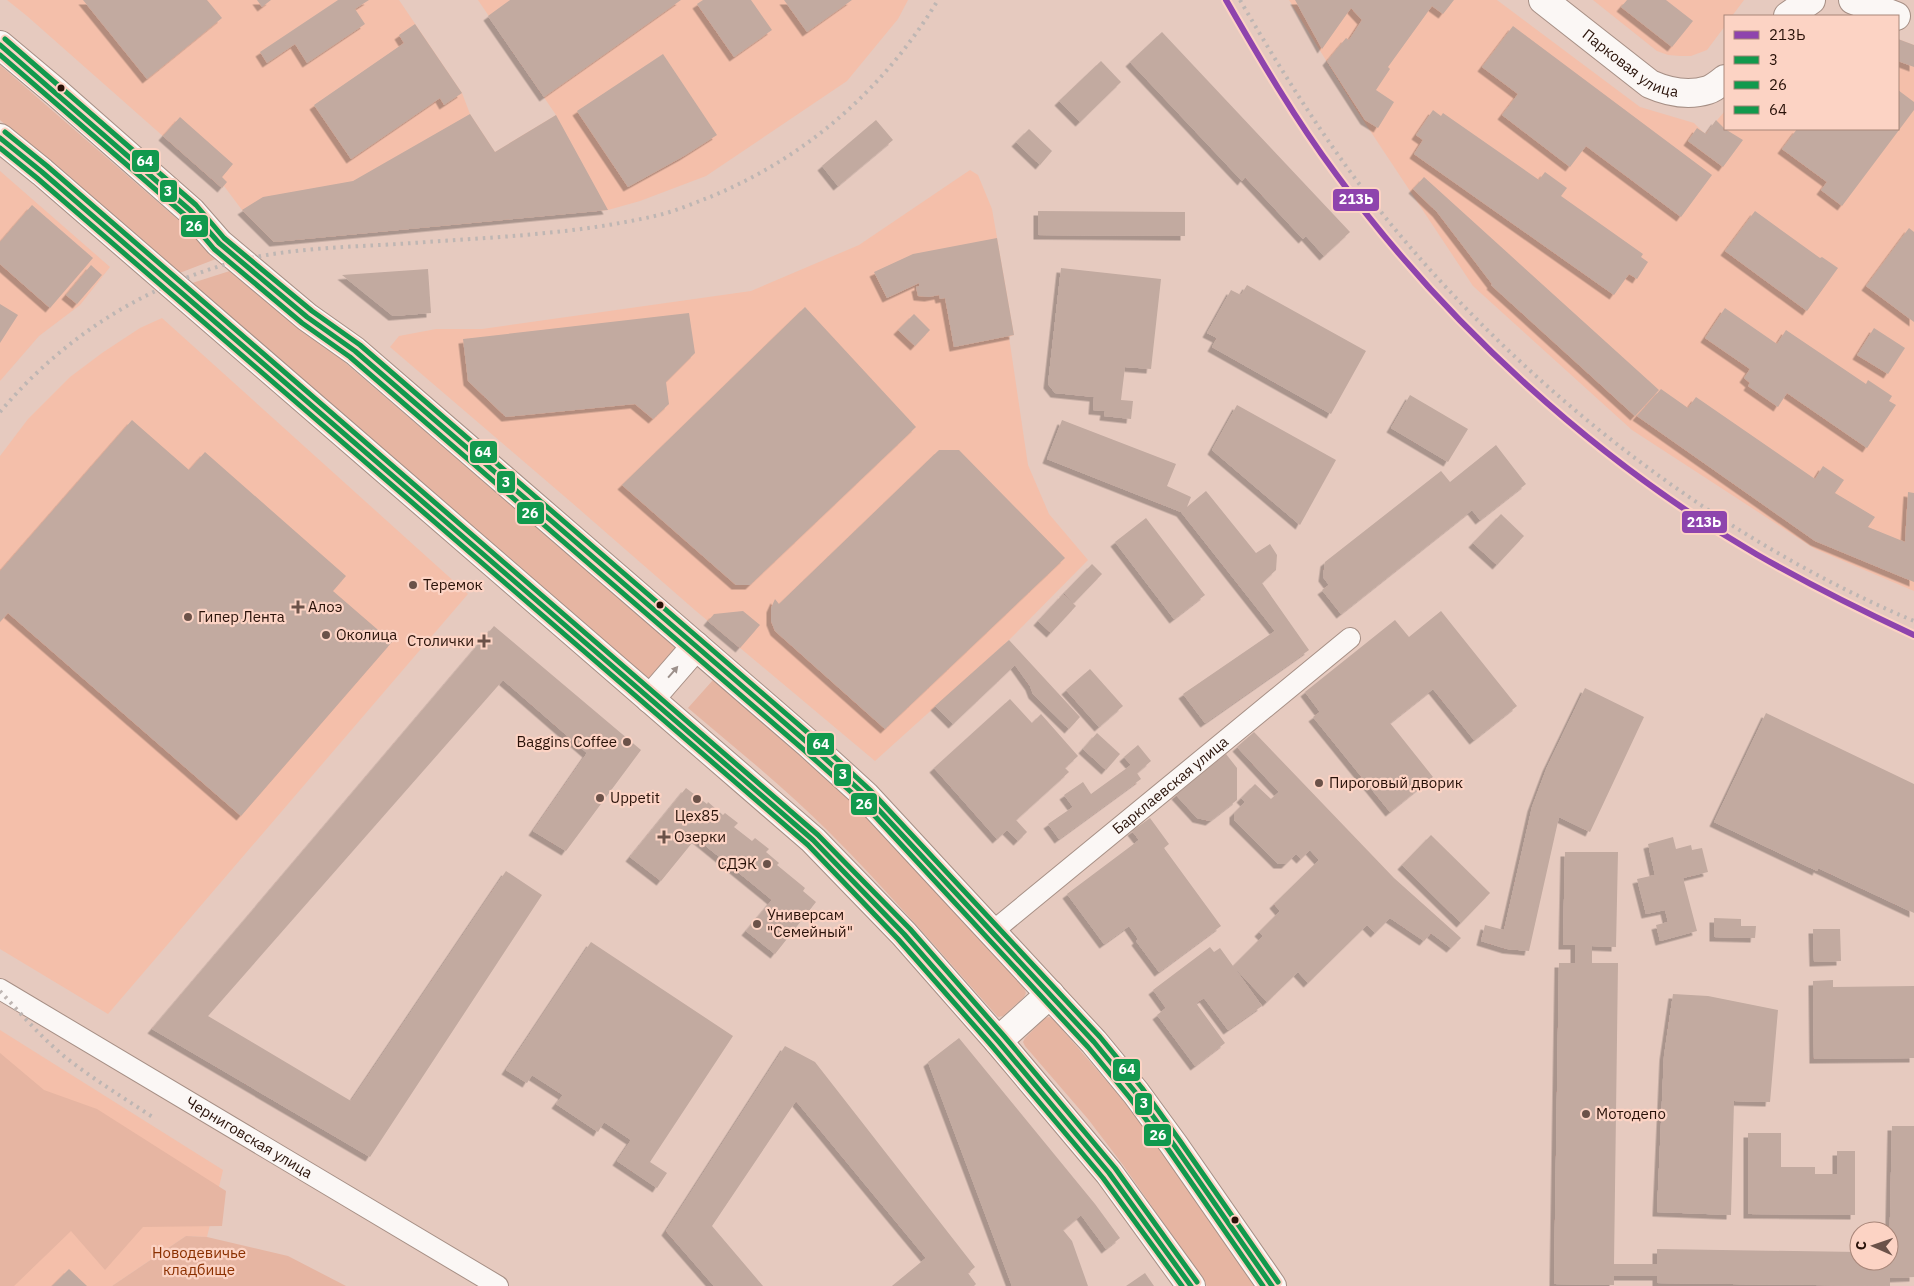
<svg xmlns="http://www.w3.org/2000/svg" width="1914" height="1286" viewBox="0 0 1914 1286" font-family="'IBM Plex Sans',sans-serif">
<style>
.built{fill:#f4bfaa}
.green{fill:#e6b5a2}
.building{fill:#c2aaa0;filter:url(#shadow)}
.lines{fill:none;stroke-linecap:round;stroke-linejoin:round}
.street-casing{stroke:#a68f85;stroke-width:22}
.secondary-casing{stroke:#a68f85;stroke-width:30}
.primary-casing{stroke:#a68f85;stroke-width:30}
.street{stroke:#fbf7f5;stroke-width:20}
.secondary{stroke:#fbf7f5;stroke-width:28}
.primary{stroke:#fbf7f5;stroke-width:28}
.rail{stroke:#beb6b3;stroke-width:4;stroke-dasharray:2.5 5;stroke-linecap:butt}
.bus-1-casing{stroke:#fcd3c4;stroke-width:9}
.bus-2-casing{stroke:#fcd3c4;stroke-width:9}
.bus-3-casing{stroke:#fcd3c4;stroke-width:9}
.bus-1{stroke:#12994d;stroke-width:5}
.bus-2{stroke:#12994d;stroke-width:5}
.bus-3{stroke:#12994d;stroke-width:5}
.rail-1-casing{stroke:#fcd3c4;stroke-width:10}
.rail-1{stroke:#8e44ad;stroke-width:6}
.oneway{fill:#9c908b}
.bus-dot{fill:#291209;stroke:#fcd3c4;stroke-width:2}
.poi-dot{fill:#6b5249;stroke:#fcd3c4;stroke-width:2}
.labels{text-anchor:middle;stroke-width:4.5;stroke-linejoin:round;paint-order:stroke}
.street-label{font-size:15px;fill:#291209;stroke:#fcd3c4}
.poi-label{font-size:15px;fill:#291209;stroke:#fcd3c4;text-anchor:start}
.park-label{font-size:15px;fill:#8b3000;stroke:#fcd3c4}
.line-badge{stroke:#fcd3c4;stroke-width:2}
.badge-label{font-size:14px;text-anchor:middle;font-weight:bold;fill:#fff}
</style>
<defs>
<filter id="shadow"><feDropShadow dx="-4.5" dy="4.5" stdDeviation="0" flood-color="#0004"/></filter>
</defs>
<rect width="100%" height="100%" fill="#e6cabf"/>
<g class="built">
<polygon points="7,0 399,0 462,93 470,114 495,152 556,115 478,0 908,0 898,19 847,81 706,176 640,201 608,210 274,242 242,210 224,186 222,188 216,183 27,16"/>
<polygon points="1289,0 1497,0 1640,107 1694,123 1705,134 1725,111 1725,129 1898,129 1898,39 1914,45 1914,591 1815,549 1632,430 1473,286 1357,111"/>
<polygon points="1593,0 1744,0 1732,16 1725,16 1725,26 1707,50 1691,56 1680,56 1668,55 1657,51"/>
<polygon points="970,170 978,175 992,209 1014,335 1009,337 1028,465 1049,514 1088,560 1009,640 875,761 696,611 571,502 390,347 399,336 436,329 482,329 751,291 859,245"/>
<polygon points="0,171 110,267 80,305 39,336 0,381"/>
<polygon points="162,318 468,594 108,1014 0,949 0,456 28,419 70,377 102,353 140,328"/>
<polygon points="0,1030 223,1170 207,1237 186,1236 112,1286 0,1286"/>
</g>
<g class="green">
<polygon points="0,65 221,257 177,274 0,120"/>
<polygon points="236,269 680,650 649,683 189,284"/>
<path d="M713,680L816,768L854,804L1024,987L1026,993L1024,997L1003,1016L998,1017C942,954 887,890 828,831C784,787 735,748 688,708Z"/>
<polygon points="1049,1017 1053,1019 1118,1094 1158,1146 1254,1286 1207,1286 1123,1165 1088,1119 1025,1046 1023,1042 1025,1038 1045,1018"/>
<polygon points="0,1053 44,1090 97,1109 226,1191 222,1226 143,1227 105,1270 71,1231 14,1286 0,1286"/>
<polygon points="186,1236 207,1237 288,1256 346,1286 112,1286"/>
</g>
<g class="building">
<polygon points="83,0 207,0 222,18 147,79"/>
<polygon points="257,0 271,0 262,7"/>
<polygon points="338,0 369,0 355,9 365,24 307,63 295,44 267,63 260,52"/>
<polygon points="510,0 681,0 544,97 488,16"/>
<polygon points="703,0 751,0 772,30 734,57 697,4"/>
<polygon points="784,0 852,0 807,32"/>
<polygon points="1295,0 1454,0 1443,14 1432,6 1388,67 1390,69 1376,90 1394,102 1378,128 1365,120 1327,61 1346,38 1349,40 1362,20 1351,8 1322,49"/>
<polygon points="1627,0 1666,0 1693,21 1672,47 1621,7"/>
<polygon points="415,24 462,93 444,105 440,98 351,159 314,105 404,43 399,35"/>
<polygon points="1513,26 1712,175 1681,217 1586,146 1570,167 1502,115 1518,94 1482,67"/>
<polygon points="1162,32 1350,232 1324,256 1306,236 1303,239 1245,177 1242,181 1130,62"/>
<polygon points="1898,39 1914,45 1914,67 1898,61"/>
<polygon points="663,54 717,135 684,156 628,187 577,111"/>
<polygon points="1101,61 1121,82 1080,122 1059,101"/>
<polygon points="1898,90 1914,102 1914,110 1842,206 1821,190 1827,182 1782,149 1797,129 1898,129"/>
<polygon points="1433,110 1441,116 1443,113 1539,180 1545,172 1567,188 1561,196 1643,254 1641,257 1648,262 1637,279 1629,274 1614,295 1414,154 1423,140 1416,135"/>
<polygon points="470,114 495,152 556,115 608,210 274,242 242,210 263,197 353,181"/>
<polygon points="180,117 233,164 222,177 227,182 222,188 163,136"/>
<polygon points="876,120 893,140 838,186 822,166"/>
<polygon points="1716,120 1725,129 1743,140 1723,167 1688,141 1697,128 1706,134"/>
<polygon points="1029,129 1052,151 1040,165 1016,142"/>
<polygon points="1424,177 1659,390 1635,416 1491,285 1492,284 1437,212 1413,189"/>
<polygon points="32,205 93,258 50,308 0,264 0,242"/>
<polygon points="1038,211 1185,212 1185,236 1038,235"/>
<polygon points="1755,211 1820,258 1822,257 1838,268 1807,311 1725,251"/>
<polygon points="1909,228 1914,232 1914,322 1866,286"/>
<polygon points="997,238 1014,335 954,347 945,298 940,299 939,295 929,297 918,296 916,287 919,286 919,283 887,298 874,272 913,254"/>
<polygon points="91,265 102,275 77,304 66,295"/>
<polygon points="1061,268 1161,279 1151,369 1125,367 1121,400 1133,401 1131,419 1104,416 1105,411 1093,410 1094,397 1055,393 1048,384"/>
<polygon points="428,269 431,313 393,316 342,275"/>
<polygon points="1247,285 1366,351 1331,414 1212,347 1217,338 1207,333 1231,290 1241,295"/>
<polygon points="0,304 18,315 0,343"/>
<polygon points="805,307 916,427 750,585 736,585 622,485"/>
<polygon points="1725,308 1777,344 1786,330 1866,384 1868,380 1892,396 1889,401 1896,405 1867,448 1787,393 1778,407 1748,386 1750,383 1744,378 1750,369 1705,338"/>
<polygon points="689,313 695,353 666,382 669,404 653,419 635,404 506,417 468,381 463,339"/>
<polygon points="914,314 930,330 915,346 898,330"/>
<polygon points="1874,328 1905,348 1888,374 1857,355"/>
<polygon points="1661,389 1688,408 1696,397 1815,479 1823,466 1844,480 1835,493 1875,517 1868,527 1905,542 1908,492 1914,493 1914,582 1815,541 1637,416"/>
<polygon points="1410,395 1468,429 1448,462 1391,428"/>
<polygon points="1237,405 1336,460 1300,525 1212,450"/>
<polygon points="132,420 189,470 205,452 346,576 333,591 392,642 241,816 8,613 0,622 0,571"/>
<polygon points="1062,420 1176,464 1167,486 1191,497 1187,507 1206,491 1256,553 1270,544 1277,555 1276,570 1262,583 1309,650 1205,723 1183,694 1275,631 1181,512 1047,459"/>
<polygon points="1496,445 1526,484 1480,520 1472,510 1341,614 1322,590 1329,585 1323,577 1325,562 1441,471 1450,482"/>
<polygon points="939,450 959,450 1065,558 885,729 775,631 771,621 771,608 775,599 779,604"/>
<polygon points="1501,514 1524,536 1497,565 1473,543"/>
<polygon points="1146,518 1205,595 1174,619 1115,542"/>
<polygon points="1092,564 1102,574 1074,603 1064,593"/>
<polygon points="1063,594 1076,606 1051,633 1038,621"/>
<polygon points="743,611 760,625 740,648 708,621 714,614"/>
<polygon points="1441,611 1517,706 1474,740 1433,689 1390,723 1433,777 1390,812 1313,717 1320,712 1305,692 1395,620 1409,637"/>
<polygon points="494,626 641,750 566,851 533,831 587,753 503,680 208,1016 351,1101 506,871 542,895 370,1157 152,1029"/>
<polygon points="1009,640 1080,717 1069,729 1033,694 1030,686 1015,665 953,724 935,706"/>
<polygon points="1090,669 1123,706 1099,727 1066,690"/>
<polygon points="1585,688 1644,717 1590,832 1559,817 1529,951 1507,949 1481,941 1485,925 1504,930 1532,807 1547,767"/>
<polygon points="1010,699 1032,723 1041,714 1078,756 1065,768 1069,772 1016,820 1027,832 1018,841 1007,830 997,839 934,768"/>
<polygon points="1766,713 1914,784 1914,913 1818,868 1817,871 1714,822"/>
<polygon points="1254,732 1394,878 1461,938 1451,948 1431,933 1424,941 1390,918 1375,933 1367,925 1308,983 1298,972 1267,1002 1233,966 1263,936 1259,932 1280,911 1274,904 1319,860 1310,850 1301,859 1296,854 1286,864 1278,864 1234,820 1234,813 1245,802 1241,798 1255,784 1271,799 1279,792 1237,747"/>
<polygon points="1097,733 1120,754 1106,770 1083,749"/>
<polygon points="1138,745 1151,761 1137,773 1141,779 1059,839 1048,824 1073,807 1064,795 1083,782 1091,794 1131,765 1124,757"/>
<polygon points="1226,754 1237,768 1237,800 1210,821 1197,818 1176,795"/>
<polygon points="686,788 707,804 708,802 723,815 725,813 738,823 734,827 752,841 755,838 769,849 766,852 779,863 777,865 805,888 803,891 816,902 775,954 746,931 772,900 696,838 661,881 630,857"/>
<polygon points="1150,818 1169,844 1164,848 1221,926 1159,972 1136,941 1138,939 1129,926 1104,944 1067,894 1139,840 1132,831"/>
<polygon points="1431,835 1490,893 1461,923 1402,865"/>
<polygon points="1673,837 1676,849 1691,845 1692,850 1702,848 1708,872 1683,878 1697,931 1660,941 1656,925 1668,922 1665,910 1646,914 1637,879 1655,875 1648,844"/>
<polygon points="1565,852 1618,852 1616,947 1592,946 1592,963 1618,963 1614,1264 1657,1264 1657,1249 1859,1252 1859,1261 1889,1261 1892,1126 1914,1126 1914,1277 1890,1278 1890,1286 1657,1283 1657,1276 1614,1276 1614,1285 1554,1284 1559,963 1575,963 1575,945 1563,945"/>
<polygon points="1714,918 1741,919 1741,926 1756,926 1755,938 1714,937"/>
<polygon points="1813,929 1840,929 1841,961 1814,962"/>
<polygon points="591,942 733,1036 650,1162 667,1173 657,1188 617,1161 631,1140 604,1122 598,1132 556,1104 563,1095 532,1075 527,1083 506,1070"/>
<polygon points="1210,947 1214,952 1220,948 1262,1006 1228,1030 1204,998 1196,1003 1225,1043 1195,1066 1157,1015 1166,1008 1153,990"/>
<polygon points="1833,980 1833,987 1914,986 1914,1058 1814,1059 1813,981"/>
<polygon points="1673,994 1708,996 1778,1010 1770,1102 1734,1101 1731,1215 1657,1212 1664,1056"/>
<polygon points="959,1038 1095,1204 1120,1238 1106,1249 1081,1215 1063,1230 1072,1241 1088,1286 1012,1286 928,1062"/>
<polygon points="785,1046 815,1062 975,1267 968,1273 976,1284 974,1286 892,1286 926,1258 796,1101 712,1226 763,1286 714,1286 666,1231"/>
<polygon points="1748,1133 1781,1133 1781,1167 1815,1167 1815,1174 1837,1174 1837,1151 1855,1151 1855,1215 1748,1214"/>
<polygon points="69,1269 87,1286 52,1286"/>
<polygon points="1145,1273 1154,1286 1126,1286"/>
</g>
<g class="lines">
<defs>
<g id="street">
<path id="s1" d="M992,932L1350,638"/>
<path id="s2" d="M0,989L498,1286"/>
</g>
<g id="secondary">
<path id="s3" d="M1543,0L1650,84C1668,92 1689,96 1708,90C1714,88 1720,83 1725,79"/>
<polyline points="1853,0 1896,16"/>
<polyline points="1788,16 1811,0"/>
</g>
<g id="primary">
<polyline points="0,45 56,92 191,211 219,243 307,317 355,351 809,744 865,795 1094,1042 1136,1093 1174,1145 1272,1286"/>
<polyline points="0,138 42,172 813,840 904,934 998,1041 1109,1173 1191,1286"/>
<polyline points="650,699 696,646"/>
<polyline points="998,1041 1050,994"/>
</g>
</defs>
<use href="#street" class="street-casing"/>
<use href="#secondary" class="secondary-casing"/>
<use href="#primary" class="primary-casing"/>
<use href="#street" class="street"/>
<use href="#secondary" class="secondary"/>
<use href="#primary" class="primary"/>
<g class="rail">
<path d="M1240,0C1276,62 1314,123 1357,181C1496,366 1700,531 1914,621"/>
<path d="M0,412C63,337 146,284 242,260C297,247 357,247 413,243C496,237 579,234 659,215C676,211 694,203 710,197C807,157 884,89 938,0"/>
<path d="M0,991C21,1014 41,1037 65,1057C93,1079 124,1098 154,1118"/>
</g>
<defs>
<g id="bus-1">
<polyline points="0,45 191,211 219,243 307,317 355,351 809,744 865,795 1094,1042 1136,1093 1174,1145 1272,1286"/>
<polyline points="0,138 42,172 813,840 904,934 998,1041 1109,1173 1191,1286"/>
</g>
<g id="bus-2">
<polyline points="0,55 186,216 214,249 302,323 350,357 804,750 860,800 1088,1047 1130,1098 1168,1149 1263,1286"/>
<polyline points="0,148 37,178 808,845 898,939 992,1046 1103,1178 1182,1286"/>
</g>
<g id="bus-3">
<polyline points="5,39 196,205 224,238 312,311 360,345 814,738 870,790 1100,1037 1142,1088 1180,1141 1278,1282"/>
<polyline points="5,132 47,166 818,835 910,929 1004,1036 1115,1168 1197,1282"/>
</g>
</defs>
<use href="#bus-1" class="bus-1-casing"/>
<use href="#bus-2" class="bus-2-casing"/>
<use href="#bus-3" class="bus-3-casing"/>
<use href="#bus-1" class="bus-1"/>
<use href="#bus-2" class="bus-2"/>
<use href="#bus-3" class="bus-3"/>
<defs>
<path id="rail-1" d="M1226,0C1260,59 1295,119 1336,174C1445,323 1596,461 1756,554C1808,584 1860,610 1914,635"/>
</defs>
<use href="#rail-1" class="rail-1-casing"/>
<use href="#rail-1" class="rail-1"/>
</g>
<defs><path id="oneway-solid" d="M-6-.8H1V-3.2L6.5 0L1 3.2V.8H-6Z" transform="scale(1.25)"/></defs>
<use class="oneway" href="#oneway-solid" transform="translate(673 672) rotate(-49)"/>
<g class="bus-dot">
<circle cx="61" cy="88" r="4.5"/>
<circle cx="660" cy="605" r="4.5"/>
<circle cx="1235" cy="1220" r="4.5"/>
</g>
<g class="poi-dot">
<circle cx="413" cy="585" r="5"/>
<path d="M295.5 599.5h5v5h5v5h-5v5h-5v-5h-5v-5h5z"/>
<circle cx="188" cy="617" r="5"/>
<circle cx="326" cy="635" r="5"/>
<path d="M481.5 633.5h5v5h5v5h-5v5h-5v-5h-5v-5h5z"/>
<circle cx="627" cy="742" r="5"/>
<circle cx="1319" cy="783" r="5"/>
<circle cx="600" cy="798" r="5"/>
<circle cx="697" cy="799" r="5"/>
<path d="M661.5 829.5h5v5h5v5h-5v5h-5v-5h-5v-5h5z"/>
<circle cx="767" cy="864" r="5"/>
<circle cx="757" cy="924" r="5"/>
<circle cx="1586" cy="1114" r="5"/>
</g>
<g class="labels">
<g class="street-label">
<text dy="5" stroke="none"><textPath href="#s3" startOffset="109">Парковая улица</textPath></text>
<text dy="5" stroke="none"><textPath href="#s1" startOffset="231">Барклаевская улица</textPath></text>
<text dy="5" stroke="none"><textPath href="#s2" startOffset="290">Черниговская улица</textPath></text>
</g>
<g class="poi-label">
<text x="423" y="590">Теремок</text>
<text x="308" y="612">Алоэ</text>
<text x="198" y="622">Гипер Лента</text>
<text x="336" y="640">Околица</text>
<text x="474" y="646" text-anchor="end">Столички</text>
<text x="617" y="747" text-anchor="end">Baggins Coffee</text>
<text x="1329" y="788">Пироговый дворик</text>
<text x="610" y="803">Uppetit</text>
<text x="697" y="821" text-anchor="middle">Цех85</text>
<text x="674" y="842">Озерки</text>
<text x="757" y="869" text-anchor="end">СДЭК</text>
<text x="767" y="920">Универсам<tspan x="767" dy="17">"Семейный"</tspan></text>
<text x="1596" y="1119">Мотодепо</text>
</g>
<g class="park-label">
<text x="199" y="1258">Новодевичье<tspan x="199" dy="17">кладбище</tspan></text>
</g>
</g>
<g class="line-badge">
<rect x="131" y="149" width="29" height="24" rx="5" fill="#12994d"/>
<rect x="159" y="179" width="19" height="24" rx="5" fill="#12994d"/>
<rect x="1332" y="188" width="48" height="24" rx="5" fill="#8e44ad"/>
<rect x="180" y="214" width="29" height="24" rx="5" fill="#12994d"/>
<rect x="469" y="440" width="29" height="24" rx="5" fill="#12994d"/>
<rect x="496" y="470" width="20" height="24" rx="5" fill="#12994d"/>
<rect x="516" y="501" width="29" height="24" rx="5" fill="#12994d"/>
<rect x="1681" y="510" width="47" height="24" rx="5" fill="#8e44ad"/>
<rect x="806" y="732" width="29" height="24" rx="5" fill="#12994d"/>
<rect x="833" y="763" width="19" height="24" rx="5" fill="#12994d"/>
<rect x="850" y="792" width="28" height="24" rx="5" fill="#12994d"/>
<rect x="1112" y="1058" width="29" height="24" rx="5" fill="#12994d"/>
<rect x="1134" y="1092" width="19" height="24" rx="5" fill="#12994d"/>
<rect x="1143" y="1123" width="29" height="24" rx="5" fill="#12994d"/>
</g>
<g class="badge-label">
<text x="145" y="166">64</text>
<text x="168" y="196">3</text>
<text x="1356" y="204">213Ь</text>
<text x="194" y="231">26</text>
<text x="483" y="457">64</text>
<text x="506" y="487">3</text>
<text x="530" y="518">26</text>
<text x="1704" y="527">213Ь</text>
<text x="821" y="749">64</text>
<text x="843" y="779">3</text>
<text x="864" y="809">26</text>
<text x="1127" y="1074">64</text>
<text x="1144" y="1108">3</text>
<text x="1158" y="1140">26</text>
</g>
<rect x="1724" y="15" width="175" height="115" fill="#fcd3c4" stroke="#a88679"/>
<rect x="1734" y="31" width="25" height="8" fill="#8e44ad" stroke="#a88679"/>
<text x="1769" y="40" font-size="15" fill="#291209">213Ь</text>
<rect x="1734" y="56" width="25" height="8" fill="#12994d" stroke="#a88679"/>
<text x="1769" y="65" font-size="15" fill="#291209">3</text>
<rect x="1734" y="81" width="25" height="8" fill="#12994d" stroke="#a88679"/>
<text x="1769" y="90" font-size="15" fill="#291209">26</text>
<rect x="1734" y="106" width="25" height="8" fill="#12994d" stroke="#a88679"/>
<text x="1769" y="115" font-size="15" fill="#291209">64</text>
<g transform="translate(1874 1246) rotate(272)"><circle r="24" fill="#fcd3c4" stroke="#a88679"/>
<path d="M0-4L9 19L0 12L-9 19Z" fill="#6b5249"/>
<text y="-8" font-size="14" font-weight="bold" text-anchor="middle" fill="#291209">С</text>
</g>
</svg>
